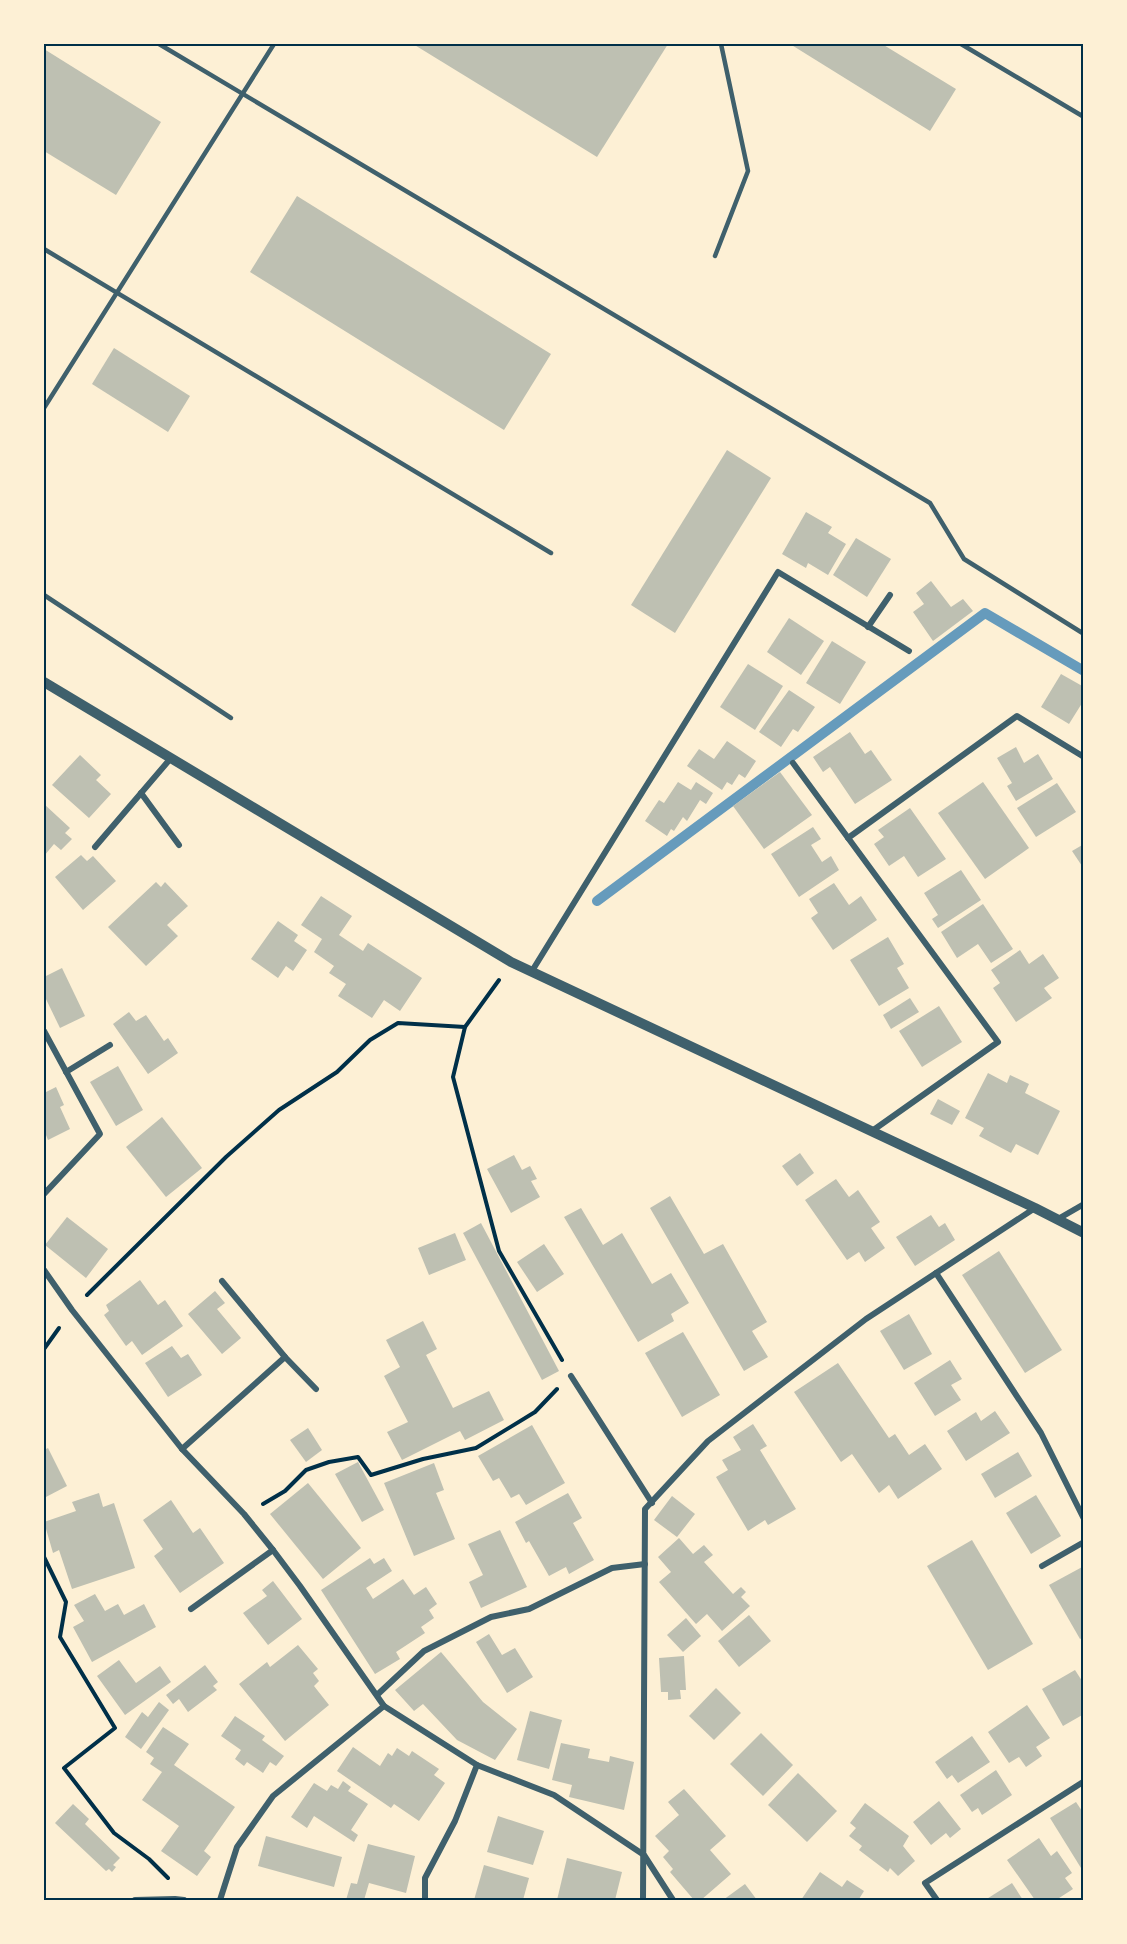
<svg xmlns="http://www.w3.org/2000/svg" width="1127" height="1944" viewBox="0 0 1127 1944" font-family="'DejaVu Sans',sans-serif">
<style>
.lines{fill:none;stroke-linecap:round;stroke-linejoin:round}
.stream{stroke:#669bbc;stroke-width:10}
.building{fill:#bec0b2}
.path{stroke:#003049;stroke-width:4}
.service{stroke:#3f606c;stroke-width:4.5}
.minor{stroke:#3f606c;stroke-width:6}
.tertiary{stroke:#3f606c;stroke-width:10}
.neatline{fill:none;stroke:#003049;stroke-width:2}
</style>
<rect width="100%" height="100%" fill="#fdf0d5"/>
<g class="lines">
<polyline class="stream" points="597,901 985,613 1084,671"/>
</g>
<g class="building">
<polygon points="413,44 668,44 597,157"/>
<polygon points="790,44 882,44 956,89 930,131"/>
<polygon points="44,49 161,122 116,195 44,151"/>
<polygon points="297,196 551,354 504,430 250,272"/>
<polygon points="114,348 190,396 168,432 92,384"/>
<polygon points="727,450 771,478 675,633 631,605"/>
<polygon points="806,512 832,527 828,533 846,544 828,575 808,563 806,568 782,554"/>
<polygon points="856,538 891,559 867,597 833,575"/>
<polygon points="931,581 951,607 963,599 973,611 933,641 913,612 924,604 916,593"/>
<polygon points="789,618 824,641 801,675 767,652"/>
<polygon points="832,641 866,662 840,704 806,683"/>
<polygon points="748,664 783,686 755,730 720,707"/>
<polygon points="1061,674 1084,687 1084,700 1069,724 1041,707"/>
<polygon points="789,690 815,707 798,732 793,729 781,747 759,732"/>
<polygon points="850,732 865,754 871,750 892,780 855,804 830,767 823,772 813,757"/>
<polygon points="727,741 756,761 745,778 739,774 732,785 727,782 722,790 687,766 699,749 714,759"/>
<polygon points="1016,747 1024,763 1038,754 1053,779 1016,801 1007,786 1012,783 997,758"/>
<polygon points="80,755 101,775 96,780 111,794 89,818 52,785"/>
<polygon points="780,772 812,815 764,849 733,806"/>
<polygon points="678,782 691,790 696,782 713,793 706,804 700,800 687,821 683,817 674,831 671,829 667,836 645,821 659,800 664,803"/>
<polygon points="983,782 1029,848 985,879 938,813"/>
<polygon points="1057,783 1076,812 1036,837 1017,808"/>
<polygon points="44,804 70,828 65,833 72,839 61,850 54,844 44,856"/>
<polygon points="910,808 946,859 918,877 904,856 889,866 874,844 884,837 878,830"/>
<polygon points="813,827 821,839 811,845 822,862 831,856 839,870 799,897 771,854"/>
<polygon points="1084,844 1084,869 1072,851"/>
<polygon points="81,855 87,861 93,856 116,881 83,910 55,877"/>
<polygon points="961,870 981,900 938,928 932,919 938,915 924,893"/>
<polygon points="156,882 161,887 165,882 188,906 167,925 178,936 146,966 108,927"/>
<polygon points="834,883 849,905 861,896 877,920 833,950 811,918 818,913 809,899"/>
<polygon points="321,896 352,916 339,935 363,951 368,943 422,978 400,1011 384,1000 372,1018 338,996 346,984 329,973 334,966 314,952 322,939 301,925"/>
<polygon points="983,904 1013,949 991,963 978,944 957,958 941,932"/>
<polygon points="278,921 298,935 294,941 307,950 293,971 286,966 278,978 251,959"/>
<polygon points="888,937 904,964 897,968 909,988 879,1006 850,960"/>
<polygon points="1020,950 1029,964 1043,954 1059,978 1044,988 1052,998 1016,1022 993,988 1000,983 991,970"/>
<polygon points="62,968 85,1016 60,1028 44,995 44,977"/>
<polygon points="910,998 919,1012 891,1029 883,1015"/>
<polygon points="939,1006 962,1042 922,1067 899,1031"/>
<polygon points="129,1012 136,1021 146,1015 164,1041 168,1038 178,1053 148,1074 113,1024"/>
<polygon points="118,1066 143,1110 116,1126 90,1082"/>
<polygon points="988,1073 1007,1083 1010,1075 1029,1084 1025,1093 1060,1111 1038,1155 1016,1144 1011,1153 979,1136 984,1128 965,1118"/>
<polygon points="56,1087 64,1105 60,1107 70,1129 48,1140 44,1130 44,1093"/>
<polygon points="938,1099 960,1111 952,1125 930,1114"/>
<polygon points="162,1117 202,1168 166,1197 126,1147"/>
<polygon points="800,1153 814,1173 797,1186 782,1166"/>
<polygon points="514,1155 522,1170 530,1166 537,1179 531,1181 540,1197 511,1213 487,1169"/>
<polygon points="836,1179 849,1197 858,1190 880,1222 871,1228 885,1248 865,1262 859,1252 847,1260 805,1200"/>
<polygon points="670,1196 704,1254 723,1244 767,1322 752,1331 768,1357 744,1371 650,1208"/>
<polygon points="581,1208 603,1245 622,1233 652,1284 671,1273 689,1303 671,1314 674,1321 638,1342 564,1217"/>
<polygon points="931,1215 939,1227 945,1223 955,1240 915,1266 896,1237"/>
<polygon points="67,1217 108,1249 86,1278 45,1245"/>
<polygon points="481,1223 559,1371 542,1380 463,1233"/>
<polygon points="455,1233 466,1260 429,1275 418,1248"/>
<polygon points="544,1244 564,1274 537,1292 517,1262"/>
<polygon points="999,1251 1062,1350 1025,1373 962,1275"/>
<polygon points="140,1280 158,1305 165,1300 183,1326 142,1355 132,1341 126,1346 104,1315 109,1311 106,1305"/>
<polygon points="215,1291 225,1303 217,1309 241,1338 222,1354 188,1314"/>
<polygon points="909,1314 932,1354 904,1370 880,1331"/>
<polygon points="423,1321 437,1349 426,1355 453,1408 489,1391 504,1420 465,1440 460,1431 402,1460 387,1432 408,1422 384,1376 400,1367 386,1340"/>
<polygon points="683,1332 720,1395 682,1417 645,1353"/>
<polygon points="172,1346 181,1358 188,1354 202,1375 168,1397 145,1363"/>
<polygon points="950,1360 962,1379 951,1385 961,1400 935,1416 914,1383"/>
<polygon points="838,1363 889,1438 895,1434 909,1455 925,1444 942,1469 898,1499 889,1485 879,1493 852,1454 841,1462 794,1392"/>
<polygon points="995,1411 1010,1433 966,1461 947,1431 976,1412 981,1421"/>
<polygon points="753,1424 767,1446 760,1450 796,1509 768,1525 765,1520 748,1531 716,1477 728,1470 722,1460 741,1450 733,1437"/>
<polygon points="532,1425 565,1483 526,1505 519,1494 511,1498 499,1478 493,1481 478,1456"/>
<polygon points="308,1428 322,1450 306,1462 290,1440"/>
<polygon points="48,1448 67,1486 44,1498 44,1450"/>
<polygon points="1018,1452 1032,1476 995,1498 981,1474"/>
<polygon points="358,1462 384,1510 362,1522 335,1474"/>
<polygon points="434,1463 444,1490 436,1493 455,1539 414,1556 384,1483"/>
<polygon points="308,1483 361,1548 323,1579 270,1514"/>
<polygon points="99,1493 103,1507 114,1503 135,1568 72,1589 59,1550 53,1553 44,1522 76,1511 72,1502"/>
<polygon points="568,1493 582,1518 573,1523 594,1560 569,1574 566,1567 549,1576 529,1541 526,1543 515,1522"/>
<polygon points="1036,1495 1061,1536 1031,1554 1006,1513"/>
<polygon points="672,1496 695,1514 677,1537 654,1520"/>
<polygon points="171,1500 193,1533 200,1528 224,1563 180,1593 154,1556 163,1549 143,1520"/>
<polygon points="500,1530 527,1587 481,1608 469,1582 483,1575 468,1544"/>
<polygon points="679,1538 693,1554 704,1545 713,1555 704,1562 733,1594 741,1587 746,1592 741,1597 750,1606 722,1631 707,1614 696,1624 659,1582 671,1572 658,1557"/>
<polygon points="972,1540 1033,1644 988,1670 927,1566"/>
<polygon points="370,1558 374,1564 384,1558 392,1571 366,1588 373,1599 403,1579 414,1595 426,1587 437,1604 429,1610 434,1618 421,1627 425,1633 396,1652 400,1659 375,1674 321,1590"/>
<polygon points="1084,1566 1084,1637 1080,1639 1049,1585"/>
<polygon points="273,1581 302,1619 268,1645 243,1613 267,1596 262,1590"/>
<polygon points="95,1594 105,1611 118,1604 124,1615 144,1604 156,1627 92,1662 73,1627 84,1621 74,1605"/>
<polygon points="749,1615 771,1641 739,1667 718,1641"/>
<polygon points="686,1618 701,1636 683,1652 667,1635"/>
<polygon points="489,1634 502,1655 515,1648 533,1677 507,1693 476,1642"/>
<polygon points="298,1645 318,1669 313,1673 319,1681 314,1686 329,1705 285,1741 239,1684 267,1662 270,1667"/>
<polygon points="441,1652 483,1702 517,1729 495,1760 457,1740 423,1704 414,1711 395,1690"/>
<polygon points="684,1656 686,1690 680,1690 681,1699 668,1700 668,1692 661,1692 659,1658"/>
<polygon points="119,1660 136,1683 160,1666 171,1682 125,1715 97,1676"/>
<polygon points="205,1665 218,1682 213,1686 217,1690 188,1712 179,1699 173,1704 166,1695"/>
<polygon points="1075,1670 1084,1684 1084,1714 1063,1726 1042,1689"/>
<polygon points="716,1688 741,1713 714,1740 689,1716"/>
<polygon points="159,1702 169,1710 141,1749 125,1737 142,1712 148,1717"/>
<polygon points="1027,1705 1050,1738 1036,1747 1042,1756 1026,1767 1019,1757 1009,1763 988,1732"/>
<polygon points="530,1711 562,1720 549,1769 517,1760"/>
<polygon points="235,1716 265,1736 262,1740 284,1756 276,1766 270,1762 263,1773 247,1762 244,1766 235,1759 241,1750 221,1736"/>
<polygon points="163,1727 189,1744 174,1765 235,1807 204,1851 211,1857 197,1876 161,1851 179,1826 142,1800 162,1772 150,1764 154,1758 146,1752"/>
<polygon points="761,1733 793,1765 763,1796 730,1764"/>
<polygon points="972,1736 990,1762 958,1783 952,1775 947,1779 935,1762"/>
<polygon points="561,1743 590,1749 588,1758 609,1762 610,1756 634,1762 624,1810 569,1797 572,1785 552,1780"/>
<polygon points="353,1747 380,1766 388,1753 392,1756 397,1748 409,1756 412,1751 439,1769 434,1775 445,1783 419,1821 394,1804 391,1808 337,1771"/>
<polygon points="996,1770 1012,1795 982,1815 978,1808 972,1812 960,1795"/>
<polygon points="798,1773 837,1811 807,1842 768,1805"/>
<polygon points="343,1781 351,1787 348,1791 368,1804 351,1830 358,1835 354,1842 314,1816 307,1828 291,1817 314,1783 327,1791 331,1785 338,1789"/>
<polygon points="684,1789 726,1836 710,1850 731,1874 701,1900 694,1900 670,1872 673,1869 663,1857 669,1851 655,1836 679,1815 668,1802"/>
<polygon points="939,1801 961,1829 950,1838 946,1833 931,1845 913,1822"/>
<polygon points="1076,1802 1084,1814 1084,1867 1081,1868 1050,1818"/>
<polygon points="865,1803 909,1836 903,1846 915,1861 898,1876 890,1868 888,1872 859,1850 862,1846 849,1836 856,1828 850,1823"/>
<polygon points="73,1804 89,1819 85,1824 120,1858 113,1865 116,1867 112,1872 109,1869 106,1871 55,1823"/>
<polygon points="498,1816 544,1831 533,1865 487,1852"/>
<polygon points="266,1836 342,1857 334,1887 258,1866"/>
<polygon points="1039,1838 1051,1856 1057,1851 1072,1873 1065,1878 1073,1889 1056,1900 1035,1900 1007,1860"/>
<polygon points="368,1844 415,1856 406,1893 369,1883 364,1900 346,1900 351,1883 357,1884"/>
<polygon points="567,1858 622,1872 615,1900 557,1900"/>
<polygon points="484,1865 529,1878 523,1900 474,1900"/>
<polygon points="820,1872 842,1887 847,1880 864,1891 859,1899 862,1900 801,1900"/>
<polygon points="1012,1883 1023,1900 985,1900"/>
<polygon points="745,1884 757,1900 723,1900"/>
</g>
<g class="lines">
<g class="path">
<polyline points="499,980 465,1027 453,1077 499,1251 562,1360"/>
<polyline points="87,1295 226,1157 279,1110 337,1072 370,1040 398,1023 465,1027"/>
<polyline points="44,1349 59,1328"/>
<polyline points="263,1504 285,1491 306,1470 329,1462 358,1457 371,1475 423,1459 476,1448 535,1412 557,1389"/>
<polyline points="44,1557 66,1602 60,1637 115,1728 64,1768 114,1833 149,1859 168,1878"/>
</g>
<g class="service">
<polyline points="159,44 930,503 964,559 1084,634"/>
<polyline points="961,44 1084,117"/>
<polyline points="44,249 551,553"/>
<polyline points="715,256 748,171 721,44"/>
<polyline points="44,408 274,44"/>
<polyline points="44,595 231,718"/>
</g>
<g class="minor">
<polyline points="868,627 890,595"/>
<polyline points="793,763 998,1042 872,1131"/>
<polyline points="141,793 179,845"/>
<polyline points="848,838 1017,716 1084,757"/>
<polyline points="95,847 171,758"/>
<polyline points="532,971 778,572 909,651"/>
<polyline points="44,1031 100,1134 44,1194"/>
<polyline points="66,1072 110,1045"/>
<polyline points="1058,1219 1084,1204"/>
<polyline points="44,1270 72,1310 182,1449 244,1514 273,1550 300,1586 384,1706 477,1765 554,1795 644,1855 673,1900"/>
<polyline points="936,1273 1041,1433 1084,1519"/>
<polyline points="222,1281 285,1357 316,1389"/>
<polyline points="571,1376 652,1503"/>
<polyline points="182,1449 285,1357"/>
<polyline points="1042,1566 1084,1542"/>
<polyline points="191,1609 273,1550"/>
<polyline points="377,1695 424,1651 491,1617 529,1609 612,1568 645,1564"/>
<polyline points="135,1900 175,1899 184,1900"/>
<polyline points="220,1900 237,1847 273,1796 384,1706"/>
<polyline points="425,1900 425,1878 455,1821 477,1765"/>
<polyline points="643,1900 645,1509 708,1441 866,1319 1035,1208"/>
<polyline points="937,1900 925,1883 1083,1782"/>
</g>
<polyline class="tertiary" points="44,682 511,962 1035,1208 1084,1233"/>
</g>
<rect width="1127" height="1944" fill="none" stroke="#fdf0d5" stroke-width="90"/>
<rect x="45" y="45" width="1037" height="1854" class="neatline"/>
</svg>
